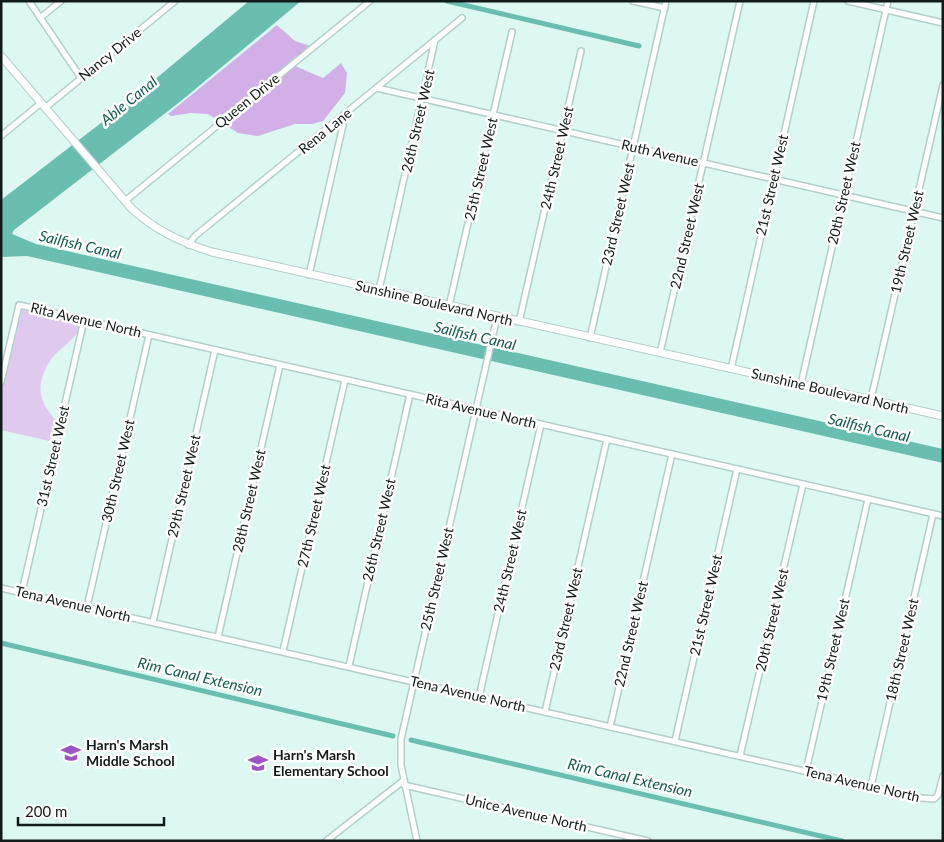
<svg xmlns="http://www.w3.org/2000/svg" width="944" height="842" viewBox="0 0 944 842" font-family="Lato,sans-serif">
<style>
.green{fill:#e0c9ef}
.forest{fill:#d2b0e7}
.water{fill:#6abeb0}
.lines{fill:none;stroke-linecap:round;stroke-linejoin:round}
.canal{stroke:#6abeb0;stroke-width:5}
.street-casing{stroke:#b4cec9;stroke-width:8}
.secondary-casing{stroke:#b4cec9;stroke-width:9}
.street{stroke:#fff;stroke-width:5}
.secondary{stroke:#fff;stroke-width:7}
.labels{text-anchor:middle;stroke-width:5;stroke-linejoin:round;paint-order:stroke}
.street-label{font-size:14px;fill:#111b19;stroke:#fff}
.poi-label{font-size:14px;font-weight:bold;fill:#111b19;stroke:#fff;text-anchor:start}
.water-label{font-size:15px;font-style:italic;fill:#145a51;stroke:#fff}
</style>
<rect width="100%" height="100%" fill="#ddf8f2"/>
<path class="green" d="M22,310L85,320C76,342 58,347 48,364C33,391 42,407 62,426L58,443L1,430V383H4Z"/>
<polygon class="forest" points="277,25 295,41 314,47 295,66 323,78 341,63 347,73 345,93 323,121 312,124 295,124 258,136 238,133 208,114 191,113 171,116 168,114"/>
<polygon class="water" points="249,1 301,1 181,101 14,230 12,234 36,244 943,449 943,463 27,256 1,257 1,200 123,106"/>
<g class="lines">
<g class="canal">
<polyline points="447,1 639,46"/>
<polyline points="1,643 393,736"/>
<polyline points="411,740 842,841"/>
</g>
<defs>
<g id="street">
<polyline points="29,1 81,78"/>
<polyline points="633,1 665,8"/>
<polyline points="848,1 943,23"/>
<polyline points="40,18 61,1"/>
<polyline points="377,88 943,218"/>
<polyline points="45,108 175,1"/>
<polyline points="1,136 41,103"/>
<polyline points="125,201 370,1"/>
<polyline points="188,245 195,236 462,18"/>
<polyline points="309,275 343,125 341,118"/>
<polyline points="379,290 435,40"/>
<polyline points="449,306 512,32"/>
<polyline points="519,322 581,51"/>
<polyline points="590,338 666,1"/>
<polyline points="660,353 740,1"/>
<polyline points="731,369 814,1"/>
<polyline points="1,382 19,305 943,516"/>
<polyline points="801,384 888,1"/>
<polyline points="871,399 943,85"/>
<polyline points="1,588 922,798 934,799 938,795 943,776"/>
<polyline points="22,592 84,320"/>
<polyline points="87,607 149,335"/>
<polyline points="153,622 215,350"/>
<polyline points="218,637 280,365"/>
<polyline points="283,651 345,380"/>
<polyline points="349,666 410,394"/>
<polyline points="479,697 541,424"/>
<polyline points="545,712 607,439"/>
<polyline points="610,727 672,454"/>
<polyline points="675,741 737,469"/>
<polyline points="740,756 803,484"/>
<polyline points="806,771 868,499"/>
<polyline points="404,785 648,841"/>
<polyline points="871,786 933,514"/>
<polyline points="326,841 403,781"/>
<polyline points="417,841 401,765 401,739 497,317"/>
</g>
<path id="secondary" d="M1,56L132,209C155,230 182,243 212,252L943,416"/>
</defs>
<use href="#street" class="street-casing"/>
<use href="#secondary" class="secondary-casing"/>
<use href="#street" class="street"/>
<use href="#secondary" class="secondary"/>
</g>
<defs>
<symbol id="school-bare" viewBox="-9 -9 18 18"><path d="M0-5L7-2L0 1L-7-2ZM-4 1L0 2.5L4 1V4Q0 6-4 4Z" fill="#9f54c6" stroke="#fff" stroke-width="2.5" paint-order="stroke"/></symbol>
</defs>
<g fill-rule="evenodd">
<use href="#school-bare" x="57" y="739" width="28" height="28"/>
<use href="#school-bare" x="244" y="749" width="28" height="28"/>
</g>
<g class="labels">
<g class="street-label">
<text transform="translate(110 54) rotate(-39)" y="5">Nancy Drive</text>
<text transform="translate(247 101) rotate(-39)" y="5">Queen Drive</text>
<text transform="translate(418 121) rotate(-77)" y="5">26th Street West</text>
<text transform="translate(325 131) rotate(-39)" y="5">Rena Lane</text>
<text transform="translate(660 153) rotate(13)" y="5">Ruth Avenue</text>
<text transform="translate(557 158) rotate(-77)" y="5">24th Street West</text>
<text transform="translate(481 169) rotate(-77)" y="5">25th Street West</text>
<text transform="translate(772 185) rotate(-77)" y="5">21st Street West</text>
<text transform="translate(844 193) rotate(-77)" y="5">20th Street West</text>
<text transform="translate(618 214) rotate(-77)" y="5">23rd Street West</text>
<text transform="translate(687 236) rotate(-77)" y="5">22nd Street West</text>
<text transform="translate(907 242) rotate(-77)" y="5">19th Street West</text>
<text transform="translate(434 303) rotate(13)" y="5">Sunshine Boulevard North</text>
<text transform="translate(86 320) rotate(13)" y="5">Rita Avenue North</text>
<text transform="translate(830 391) rotate(13)" y="5">Sunshine Boulevard North</text>
<text transform="translate(481 411) rotate(13)" y="5">Rita Avenue North</text>
<text transform="translate(53 456) rotate(-77)" y="5">31st Street West</text>
<text transform="translate(118 471) rotate(-77)" y="5">30th Street West</text>
<text transform="translate(184 486) rotate(-77)" y="5">29th Street West</text>
<text transform="translate(249 501) rotate(-77)" y="5">28th Street West</text>
<text transform="translate(314 516) rotate(-77)" y="5">27th Street West</text>
<text transform="translate(379 530) rotate(-77)" y="5">26th Street West</text>
<text transform="translate(510 561) rotate(-77)" y="5">24th Street West</text>
<text transform="translate(437 579) rotate(-77)" y="5">25th Street West</text>
<text transform="translate(73 604) rotate(13)" y="5">Tena Avenue North</text>
<text transform="translate(706 605) rotate(-77)" y="5">21st Street West</text>
<text transform="translate(566 619) rotate(-77)" y="5">23rd Street West</text>
<text transform="translate(772 620) rotate(-77)" y="5">20th Street West</text>
<text transform="translate(631 634) rotate(-77)" y="5">22nd Street West</text>
<text transform="translate(833 650) rotate(-77)" y="5">19th Street West</text>
<text transform="translate(902 650) rotate(-77)" y="5">18th Street West</text>
<text transform="translate(468 694) rotate(13)" y="5">Tena Avenue North</text>
<text transform="translate(862 784) rotate(13)" y="5">Tena Avenue North</text>
<text transform="translate(526 813) rotate(13)" y="5">Unice Avenue North</text>
</g>
<g class="poi-label">
<text x="86" y="750">Harn's Marsh<tspan x="86" dy="16">Middle School</tspan></text>
<text x="273" y="760">Harn's Marsh<tspan x="273" dy="16">Elementary School</tspan></text>
</g>
<g class="water-label">
<text transform="translate(129 101) rotate(-39)" y="5">Able Canal</text>
<text transform="translate(80 245) rotate(13)" y="5">Sailfish Canal</text>
<text transform="translate(475 336) rotate(13)" y="5">Sailfish Canal</text>
<text transform="translate(869 428) rotate(13)" y="5">Sailfish Canal</text>
<text transform="translate(200 677) rotate(13)" y="5">Rim Canal Extension</text>
<text transform="translate(630 778) rotate(13)" y="5">Rim Canal Extension</text>
</g>
</g>
<rect width="944" height="842" fill="none" stroke="#111b19" stroke-width="5"/>
<path d="M18 817v8h146v-8" fill="none" stroke="#111b19" stroke-width="2.5"/>
<text x="25" y="817" font-size="15" fill="#111b19" stroke="#ffffff" stroke-width="4" paint-order="stroke">200 m</text>
</svg>
